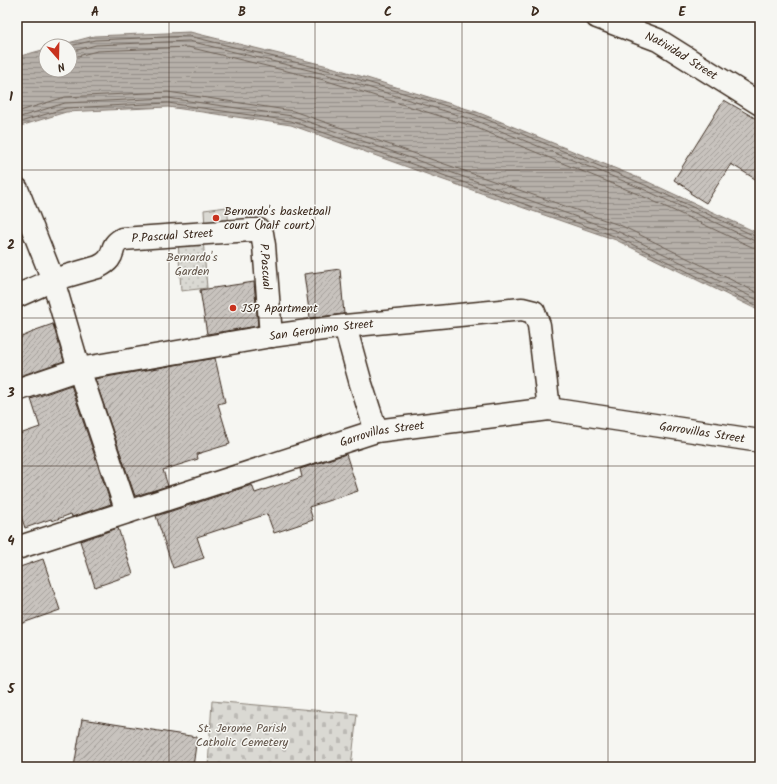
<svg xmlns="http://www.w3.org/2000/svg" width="777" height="784" viewBox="0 0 777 784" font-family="Kalam,sans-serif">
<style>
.grass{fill:#dad9d3;stroke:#8a8278}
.cemetery{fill:url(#cemetery-stones);stroke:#8a8278}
.park{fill:url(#park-dots);stroke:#8a8278}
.water{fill:url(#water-rules);stroke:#857a71}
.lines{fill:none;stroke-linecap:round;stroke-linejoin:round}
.shore{stroke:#6c6056;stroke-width:1}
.building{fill:url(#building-hatch);stroke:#3b2a1e}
.minor-casing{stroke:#3b2a1e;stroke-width:25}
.tertiary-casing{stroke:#3b2a1e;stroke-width:25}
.minor{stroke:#f6f6f2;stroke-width:22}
.tertiary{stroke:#f6f6f2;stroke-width:22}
.grid{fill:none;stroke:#3b2a1e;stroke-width:1;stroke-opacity:0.55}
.poi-dot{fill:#c8321e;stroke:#f6f6f2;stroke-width:1.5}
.labels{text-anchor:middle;stroke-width:3;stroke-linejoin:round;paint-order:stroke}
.street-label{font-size:12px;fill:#3b2a1e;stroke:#f6f6f2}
.poi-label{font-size:12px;fill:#3b2a1e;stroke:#f6f6f2;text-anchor:start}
.park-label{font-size:12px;fill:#63564b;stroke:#f6f6f2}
.neatline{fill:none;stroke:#3b2a1e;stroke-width:1.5}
.grid-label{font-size:13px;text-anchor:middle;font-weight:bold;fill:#3b2a1e}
</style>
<defs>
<pattern id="cemetery-stones" width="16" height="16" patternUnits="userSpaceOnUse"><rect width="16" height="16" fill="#dad9d3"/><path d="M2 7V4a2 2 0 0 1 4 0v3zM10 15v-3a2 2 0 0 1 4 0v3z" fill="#bcbab5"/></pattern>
<pattern id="park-dots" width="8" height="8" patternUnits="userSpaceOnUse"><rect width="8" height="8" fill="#dad9d3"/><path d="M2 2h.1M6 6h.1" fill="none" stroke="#bcbab5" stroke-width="1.8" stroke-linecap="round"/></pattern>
<pattern id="water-rules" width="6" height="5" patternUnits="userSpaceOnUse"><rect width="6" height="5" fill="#b6b0a9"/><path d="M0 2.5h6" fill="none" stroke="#958f89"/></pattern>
<pattern id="building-hatch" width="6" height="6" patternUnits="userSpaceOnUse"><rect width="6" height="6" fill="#c8c3be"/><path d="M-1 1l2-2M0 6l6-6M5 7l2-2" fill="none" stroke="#a49f9a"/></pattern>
</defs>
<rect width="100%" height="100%" fill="#f6f6f2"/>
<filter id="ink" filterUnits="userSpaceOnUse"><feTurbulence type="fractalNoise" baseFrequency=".025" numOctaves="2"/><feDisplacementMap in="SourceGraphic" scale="8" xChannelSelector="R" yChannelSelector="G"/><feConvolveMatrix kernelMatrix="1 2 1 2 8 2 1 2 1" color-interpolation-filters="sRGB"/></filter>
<g filter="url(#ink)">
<polygon class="grass" points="227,207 229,225 205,228 204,210"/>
<polygon class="cemetery" points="212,701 357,714 351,767 208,767"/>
<polygon class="park" points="203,239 207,288 181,291 178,240"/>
<polygon class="water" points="190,32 328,66 477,112 646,181 760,234 760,311 616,240 435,177 291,125 168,107 66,112 17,127 17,57 46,49 46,70 70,70 70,46 57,46 94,36"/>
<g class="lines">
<g class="shore">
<polyline points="70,46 95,40 189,36 327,70 476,115 645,185 757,237 760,237"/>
<polyline points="70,52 96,45 189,41 325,74 474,120 643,189 755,241 760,242"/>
<polyline points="70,58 97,51 188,47 324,80 472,126 640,195 752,247 760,248"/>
<polyline points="17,112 65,97 168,92 293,111 622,226 760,294"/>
<polyline points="17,118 65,103 168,98 292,116 619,232 760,301"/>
<polyline points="17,123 66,108 168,103 291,121 617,237 760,307"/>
</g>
</g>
<g class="building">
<polygon points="724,100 760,121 760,182 731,164 706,203 690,193 691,191 674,180"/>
<polygon points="340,269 344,314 310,318 304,274"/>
<polygon points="254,282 258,326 207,334 200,290"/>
<polygon points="53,324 64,361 17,377 17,339 33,332 33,331"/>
<polygon points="215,358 225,402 218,404 230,444 197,454 198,459 163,470 168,486 135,496 95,379"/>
<polygon points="71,385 111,504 72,517 71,514 52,521 51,519 25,528 17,504 17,435 40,427 31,399"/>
<polygon points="346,454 358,491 309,507 313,520 274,533 267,514 197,537 204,558 173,568 156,516 252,485 255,493 302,477 300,469"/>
<polygon points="118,528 133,574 95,587 80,541"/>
<polygon points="43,559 60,610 17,625 17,568"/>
<polygon points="82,719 197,737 193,767 74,767"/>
</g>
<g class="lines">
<defs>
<g id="minor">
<path id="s1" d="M597,17L658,40L760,104"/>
<polyline points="17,189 53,280 79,369 127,512"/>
<polyline points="345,326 361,384 376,431"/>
</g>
<g id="tertiary">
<path id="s2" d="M17,296L53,280L98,267C102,265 106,263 109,259C115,251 110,246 122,239L251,230H259L262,233L264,245L271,336"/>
<path id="s3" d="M17,390L79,369L271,336L345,326L522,309L534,312L539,325L549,409"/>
<path id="s4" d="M17,548L376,431L549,409L760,441"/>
</g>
</defs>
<use href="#minor" class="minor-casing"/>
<use href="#tertiary" class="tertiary-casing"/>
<use href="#minor" class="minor"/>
<use href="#tertiary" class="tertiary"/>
</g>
</g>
<path class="grid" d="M169,17V767M315,17V767M462,17V767M608,17V767M17,170H760M17,318H760M17,466H760M17,614H760"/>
<g class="poi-dot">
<circle cx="216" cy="218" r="4"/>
<circle cx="233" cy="308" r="4"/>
</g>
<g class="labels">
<g class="street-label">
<text dy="4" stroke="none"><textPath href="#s1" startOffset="93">Natividad Street</textPath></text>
<text dy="4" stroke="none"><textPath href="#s2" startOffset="175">P.Pascual Street</textPath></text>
<text dy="4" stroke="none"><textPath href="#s2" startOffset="300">P.Pascual</textPath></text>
<text dy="4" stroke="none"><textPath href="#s3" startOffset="311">San Geronimo Street</textPath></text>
<text dy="4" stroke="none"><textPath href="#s4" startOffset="707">Garrovillas Street</textPath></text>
<text dy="4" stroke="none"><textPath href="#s4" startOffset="383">Garrovillas Street</textPath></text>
</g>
<g class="poi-label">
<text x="224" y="215">Bernardo's basketball<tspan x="224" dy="14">court (half court)</tspan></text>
<text x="241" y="312">JSP Apartment</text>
</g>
<g class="park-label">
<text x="192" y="261">Bernardo's<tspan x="192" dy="14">Garden</tspan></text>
<text x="242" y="732">St. Jerome Parish<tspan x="242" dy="14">Catholic Cemetery</tspan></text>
</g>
</g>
<rect width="777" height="784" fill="none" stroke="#f6f6f2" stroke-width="44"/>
<g transform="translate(58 58) rotate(160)"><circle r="19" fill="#f6f6f2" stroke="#aba49d"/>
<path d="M0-3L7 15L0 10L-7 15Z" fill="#c8321e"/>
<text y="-6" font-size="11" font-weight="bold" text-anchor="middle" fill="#3b2a1e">N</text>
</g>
<rect x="22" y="22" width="733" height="740" class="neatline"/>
<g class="grid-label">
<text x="95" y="16">A</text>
<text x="242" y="16">B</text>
<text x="388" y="16">C</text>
<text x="535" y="16">D</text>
<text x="682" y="16">E</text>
<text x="11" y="101">1</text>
<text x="11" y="249">2</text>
<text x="11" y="397">3</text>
<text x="11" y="545">4</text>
<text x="11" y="693">5</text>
</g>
</svg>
